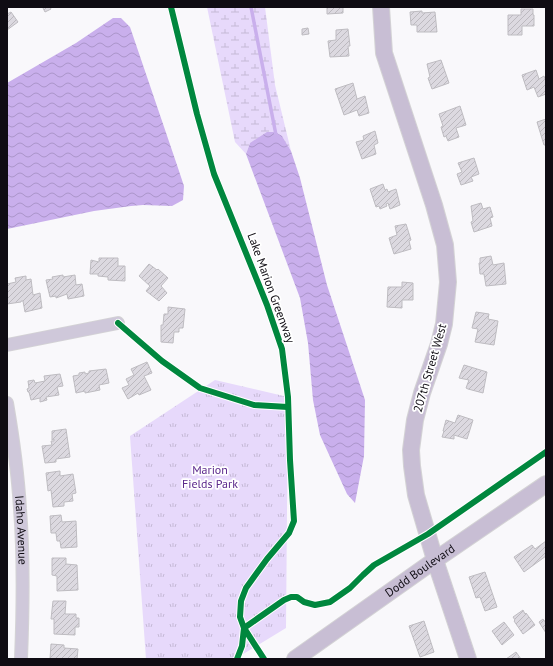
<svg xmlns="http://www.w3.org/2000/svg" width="553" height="666" viewBox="0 0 553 666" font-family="'PT Sans',sans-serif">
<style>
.grass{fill:url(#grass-tufts)}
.wetland{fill:url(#wetland-marsh)}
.water{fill:url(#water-waves)}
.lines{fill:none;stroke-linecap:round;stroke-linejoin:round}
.stream{stroke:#c9afec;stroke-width:3.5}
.building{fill:url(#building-hatch);stroke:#bebcc1}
.street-casing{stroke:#d4d3d5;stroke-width:14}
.secondary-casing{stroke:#d4d3d5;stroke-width:18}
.street{stroke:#cfc8da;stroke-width:12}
.secondary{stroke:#c8bed4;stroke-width:16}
.cycleway-casing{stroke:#fff;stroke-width:8}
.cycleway{stroke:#00873e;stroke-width:6}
.labels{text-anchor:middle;stroke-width:3.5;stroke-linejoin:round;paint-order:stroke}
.street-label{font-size:12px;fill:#0f0c13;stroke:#fff}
.park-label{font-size:12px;fill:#5b288c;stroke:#fff}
</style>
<defs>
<pattern id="grass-tufts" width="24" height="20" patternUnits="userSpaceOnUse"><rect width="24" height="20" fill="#e7d9fb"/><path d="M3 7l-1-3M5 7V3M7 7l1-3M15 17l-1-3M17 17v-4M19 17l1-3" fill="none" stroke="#c5b9d6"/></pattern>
<pattern id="wetland-marsh" width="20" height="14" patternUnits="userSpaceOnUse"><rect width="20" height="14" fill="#e7d9fb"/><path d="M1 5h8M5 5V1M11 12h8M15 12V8" fill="none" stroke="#c5b9d6"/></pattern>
<pattern id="water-waves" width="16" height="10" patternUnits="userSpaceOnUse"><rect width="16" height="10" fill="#c9afec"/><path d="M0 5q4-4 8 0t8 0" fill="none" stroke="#ab95ca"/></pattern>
<pattern id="building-hatch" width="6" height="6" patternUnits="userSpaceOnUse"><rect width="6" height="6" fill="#dcd9e0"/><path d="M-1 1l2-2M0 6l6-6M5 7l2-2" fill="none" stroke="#bcb9bf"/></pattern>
</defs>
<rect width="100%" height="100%" fill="#f9f8fb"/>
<polygon class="grass" points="215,380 288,397 286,628 235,659 146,659 130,436"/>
<polygon class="wetland" points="207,7 265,7 275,85 291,151 282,136 250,143 246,154 235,142"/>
<g class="water">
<polygon points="113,18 121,18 130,27 177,165 184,186 183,200 172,206 143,205 131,206 94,211 7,229 7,83 76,43"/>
<polygon points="267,132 275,132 282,136 291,151 300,178 327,285 365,400 364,456 355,503 347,494 320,435 313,400 308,343 300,298 246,154 250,143"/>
</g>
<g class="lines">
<polyline class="stream" points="251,7 276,135"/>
</g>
<g class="building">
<polygon points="44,7 50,7 51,9 45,12 43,8"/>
<polygon points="327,7 343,7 343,13 327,14"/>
<polygon points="521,9 533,9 533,15 534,15 534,26 522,26 522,35 508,35 508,15 521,15"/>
<polygon points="422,11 422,13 435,12 437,32 417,32 417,25 411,25 410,12"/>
<polygon points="11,12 18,22 7,30 7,14"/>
<polygon points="308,28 309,34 302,35 302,29"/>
<polygon points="348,29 350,46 348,46 349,56 330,57 328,41 336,40 336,30"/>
<polygon points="441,60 449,83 432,89 428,78 430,77 427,64"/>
<polygon points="536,70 539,79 544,76 546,82 546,94 538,97 534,87 527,90 522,75"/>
<polygon points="353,83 357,99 365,96 369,113 359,116 357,110 344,115 335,89"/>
<polygon points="460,106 466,125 456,128 459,137 448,141 446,136 444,137 441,127 443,126 439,114"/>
<polygon points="546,119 546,145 544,145 537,122"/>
<polygon points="375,131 378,143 374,145 376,154 362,159 356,142 364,140 363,136"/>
<polygon points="474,158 479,174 471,177 473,181 461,185 457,174 462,172 458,163"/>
<polygon points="383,184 385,190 387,189 388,192 396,189 400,205 390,209 388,203 386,204 387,206 380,209 379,206 376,207 370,189"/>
<polygon points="481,203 483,209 490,207 493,217 490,218 492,226 474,232 471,222 473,221 471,206"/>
<polygon points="406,224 411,240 409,241 411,249 394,254 389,238 397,235 395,226"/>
<polygon points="491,256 493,265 504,263 506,284 486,286 484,274 480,274 479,263 480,263 480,258"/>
<polygon points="99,258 118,258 118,266 125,266 125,281 108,280 108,277 98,276 98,274 90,274 91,260 99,262"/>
<polygon points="149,264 157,270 158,269 168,278 161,286 167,293 159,301 146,291 150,286 139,276"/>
<polygon points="63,275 63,277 75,275 76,285 82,284 84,296 68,299 67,294 56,298 56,296 50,297 46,280 53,279 52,277"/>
<polygon points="26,276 26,280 31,279 33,295 40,293 42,308 25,312 23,301 21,301 21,302 7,304 7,284 16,282 15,278"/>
<polygon points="402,282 413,283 413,300 402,300 402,308 387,307 388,287 402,287"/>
<polygon points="168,307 185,309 183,328 179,328 179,332 174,332 173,343 161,342 161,325 163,325 164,314 168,314"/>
<polygon points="476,312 489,314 488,319 498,321 494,345 475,342 478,329 472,328"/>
<polygon points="147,362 152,373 144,376 151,390 139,395 138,393 128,399 122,388 129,385 126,379 134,375 131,369"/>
<polygon points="464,365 487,372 483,393 468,389 466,388 469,380 459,378"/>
<polygon points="106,369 109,383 99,385 100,390 85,393 85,391 76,393 73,376 79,375 79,373 85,372 85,374 89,373 89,371"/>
<polygon points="60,374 63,386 57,387 59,395 46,397 47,400 40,402 40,398 31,400 29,392 28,392 27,389 29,388 28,381 34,380 35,383 45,381 44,376"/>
<polygon points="458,415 473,420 467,439 454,435 454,439 442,437 444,431 443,431 446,420 455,423"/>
<polygon points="66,429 70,457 56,459 56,462 45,463 42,446 52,445 51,441 54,441 54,439 52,440 52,431"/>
<polygon points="60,471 60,476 73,474 76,493 72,494 73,501 64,502 64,506 53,507 51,490 48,491 46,473"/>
<polygon points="61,515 62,522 76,521 77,547 61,548 60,541 57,541 56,533 51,533 50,516"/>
<polygon points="546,541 546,556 524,572 514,557 532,545 535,549"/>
<polygon points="52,558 66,558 66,564 77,565 78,590 57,591 57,576 52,575"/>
<polygon points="485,572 497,607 485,611 480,597 476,598 469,577"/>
<polygon points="53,601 66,601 65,614 76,614 76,618 79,618 79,627 75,627 75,635 54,634 54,619 51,619"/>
<polygon points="523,610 525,614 526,613 535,625 523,634 514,621 515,620 513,617"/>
<polygon points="543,619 546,623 546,633 539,622"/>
<polygon points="424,621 434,652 420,657 409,626"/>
<polygon points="504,622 514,635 502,645 492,631"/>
<polygon points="51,644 64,645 64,648 78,649 77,659 50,659"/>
<polygon points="516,652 521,659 506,659"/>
</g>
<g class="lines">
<defs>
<g id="street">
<polyline points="7,345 118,323"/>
<path id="s1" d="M7,403C13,438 18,474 20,509C24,559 23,609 21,659"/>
</g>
<g id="secondary">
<polyline points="381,7 384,53 434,205 445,245 448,282 444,324 439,344 422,393 415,420 411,450 412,466 416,495 435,560 468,659"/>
<path id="s2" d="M295,659L435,560L546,484"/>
</g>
</defs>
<use href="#street" class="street-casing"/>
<use href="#secondary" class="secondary-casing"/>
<use href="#street" class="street"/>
<use href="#secondary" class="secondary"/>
<defs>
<g id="cycleway">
<polyline points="171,7 197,114 214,174 267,305 282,349 288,397 290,460 294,521 289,533 267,559 246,588 241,601 240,617 244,628 264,659"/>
<polyline points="118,323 162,361 200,388 254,405 288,407"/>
<polyline points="237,659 242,646 244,628 284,600 291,597 297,597 304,602 315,605 330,602 350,588 363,575 374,565 428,534 546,452"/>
</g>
</defs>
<use href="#cycleway" class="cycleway-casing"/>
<use href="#cycleway" class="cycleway"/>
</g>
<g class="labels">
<g class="street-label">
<text transform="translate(271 288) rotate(70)" y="4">Lake Marion Greenway</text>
<text transform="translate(430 368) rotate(-74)" y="4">207th Street West</text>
<text dy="4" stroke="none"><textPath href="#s1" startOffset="128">Idaho Avenue</textPath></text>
<text dy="4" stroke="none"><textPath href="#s2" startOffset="153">Dodd Boulevard</textPath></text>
</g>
<g class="park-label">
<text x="210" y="474">Marion<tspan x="210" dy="14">Fields Park</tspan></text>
</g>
</g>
<rect width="553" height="666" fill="none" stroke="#0f0c13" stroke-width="16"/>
</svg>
